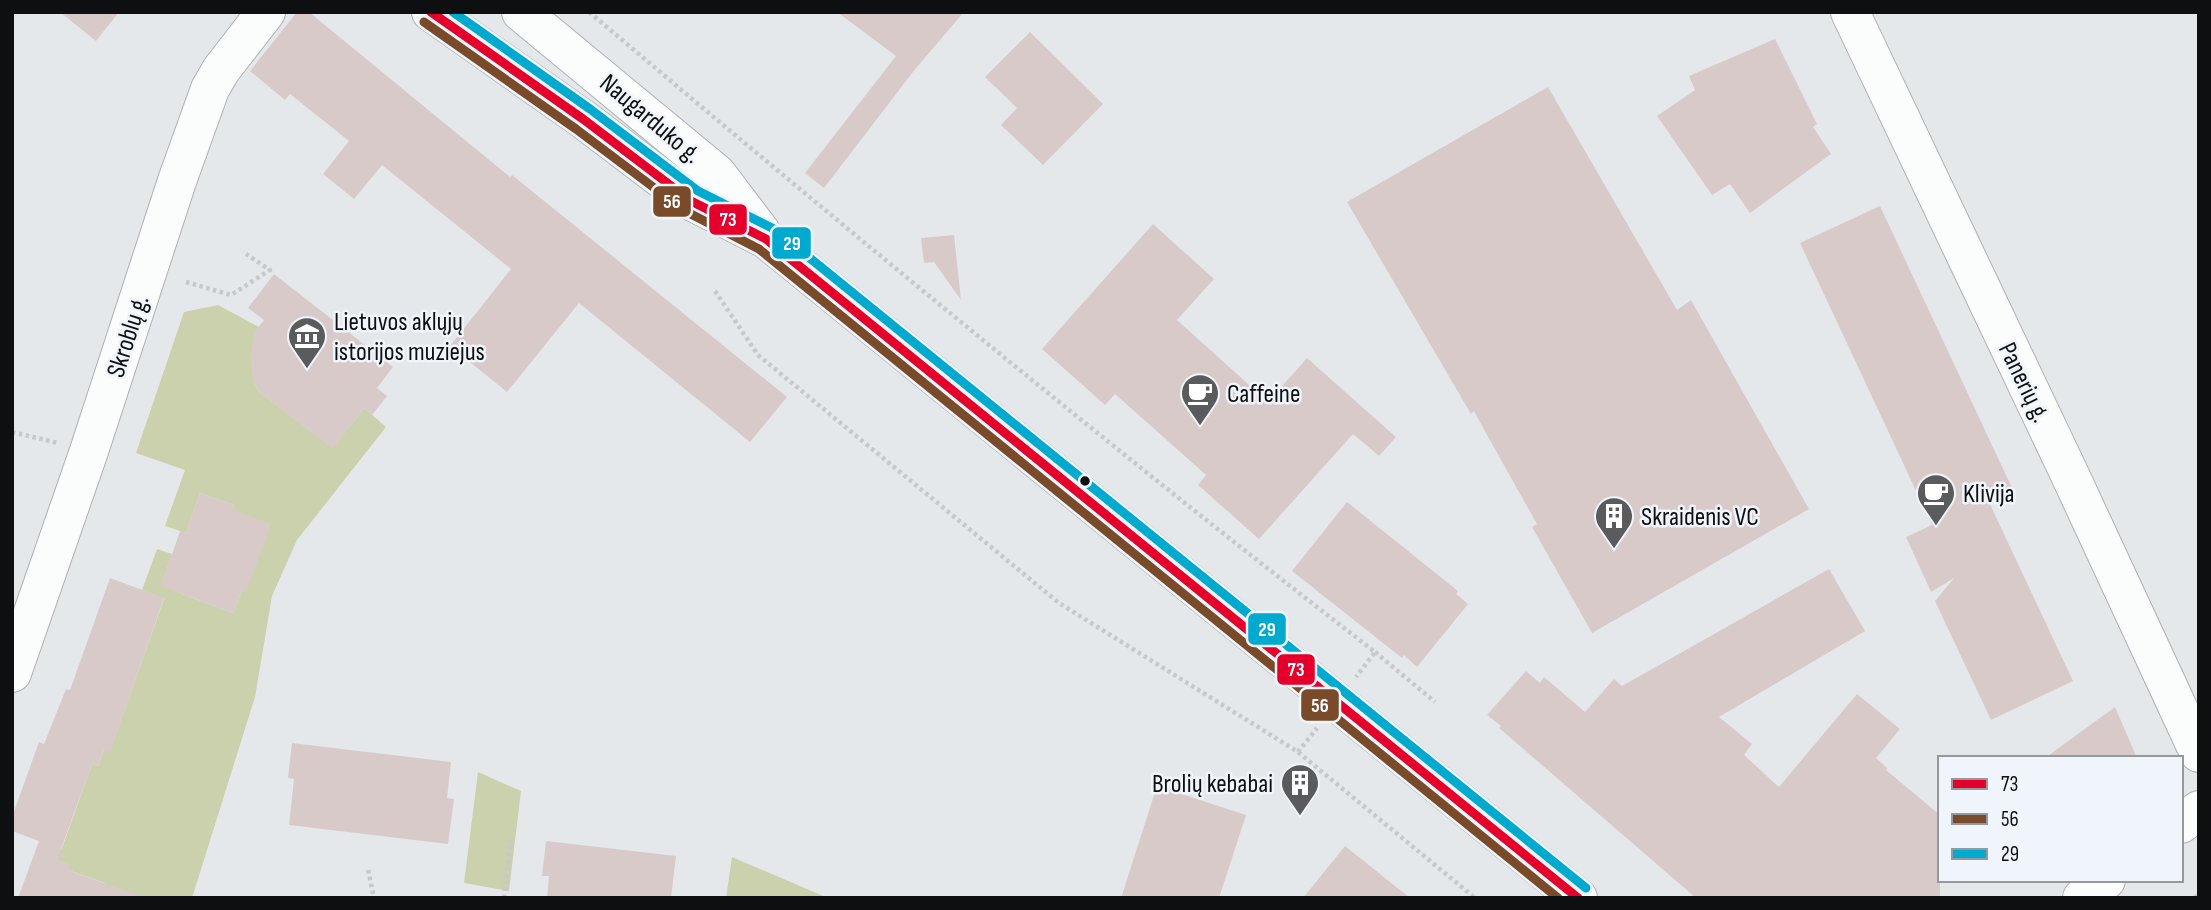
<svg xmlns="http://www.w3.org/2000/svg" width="2211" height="910" viewBox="0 0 2211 910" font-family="'Sofia Sans Condensed',sans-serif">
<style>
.green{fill:#cbd1ac}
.building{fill:#d9caca}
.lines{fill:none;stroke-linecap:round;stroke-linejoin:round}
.minor-casing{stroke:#adb0b2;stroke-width:40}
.major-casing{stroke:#adb0b2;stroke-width:40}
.path{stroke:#c7c8ca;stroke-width:4.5;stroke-dasharray:3.5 3.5;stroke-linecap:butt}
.minor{stroke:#fbfcfc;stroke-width:38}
.major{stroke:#fbfcfc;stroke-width:38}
.bus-1-casing{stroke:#eff5fa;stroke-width:14}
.bus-2-casing{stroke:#eff5fa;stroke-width:14}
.bus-3-casing{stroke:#eff5fa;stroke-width:14}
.bus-1{stroke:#e4002b;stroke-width:9}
.bus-2{stroke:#7a4b2a;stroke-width:9}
.bus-3{stroke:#00a9ce;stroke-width:9}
.bus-dot{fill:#0d0f11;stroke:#eff5fa;stroke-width:2.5}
.labels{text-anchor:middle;stroke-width:5;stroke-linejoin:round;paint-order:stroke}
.street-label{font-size:26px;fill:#0d0f11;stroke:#eff5fa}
.poi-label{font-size:26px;fill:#0d0f11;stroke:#eff5fa;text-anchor:start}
.line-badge{stroke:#eff5fa;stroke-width:2.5}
.badge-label{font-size:19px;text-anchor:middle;font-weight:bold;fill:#fff}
</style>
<rect width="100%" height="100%" fill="#e5e8ea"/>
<g class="green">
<path d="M218,305L259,327C252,350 248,368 258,391L333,448L364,408L386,427L297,540L272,596L255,697L192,898H100L105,883L68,870L69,865L52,858L62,848L92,764L98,766L104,750L110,751L164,599L142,590L157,549L172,554L163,581L182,594L233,613L242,590L245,591L233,510L234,505L200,493L186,533L165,526L185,470L136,453L184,312Z"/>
<polygon points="478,772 521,791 509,891 464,883"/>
<polygon points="732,857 828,898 726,898"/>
</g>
<g class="building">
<polygon points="60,12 119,12 96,41"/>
<polygon points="297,12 309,12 510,177 512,175 787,397 750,442 579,303 507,392 450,346 511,269 382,165 354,199 323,174 349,141 290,94 285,100 250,71"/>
<polygon points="837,12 964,12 916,68 824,188 805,173 896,56"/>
<polygon points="1030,32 1103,104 1043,165 1001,125 1017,108 985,77"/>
<polygon points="1775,39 1817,124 1813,127 1831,154 1750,213 1730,184 1712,195 1657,116 1695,90 1689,76"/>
<polygon points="1548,87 1677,310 1691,300 1809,509 1592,633 1532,527 1537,524 1487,435 1474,411 1471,414 1347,202"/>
<polygon points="1880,206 2013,490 1989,502 2073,681 1991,720 1935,601 1954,578 1931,592 1906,537 1932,525 1800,243"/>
<polygon points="1153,224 1214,279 1177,320 1268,402 1307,358 1396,437 1379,456 1353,434 1259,539 1198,485 1206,475 1115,394 1105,405 1042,349"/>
<polygon points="954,235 961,300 934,262 924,263 921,238"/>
<polygon points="274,274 393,367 377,388 387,396 372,415 364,408 333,449 258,391 252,376 251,352 255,331 264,320 248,308"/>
<polygon points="200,493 234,505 233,510 271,524 246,592 242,590 233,613 161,586 180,531 186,533"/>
<polygon points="1347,502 1458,591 1456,594 1468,604 1417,667 1404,655 1402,658 1292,571"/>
<polygon points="1829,569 1865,631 1719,717 1752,744 1744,755 1779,787 1857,694 1900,729 1876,758 1887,768 1886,770 1940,815 1940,898 1696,898 1499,728 1501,726 1487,715 1526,671 1540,683 1544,677 1585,712 1614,679 1622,686"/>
<polygon points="110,578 164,598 110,752 104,750 98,766 92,764 57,860 70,865 68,870 137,895 136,898 18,898 39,841 12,831 12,817 39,742 44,744 66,689 70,690"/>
<polygon points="2115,707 2137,758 2045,758 2082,731"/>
<polygon points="292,743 451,762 447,798 454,799 448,844 289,825 294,779 288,778"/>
<polygon points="1157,786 1246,815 1219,898 1121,898"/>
<polygon points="546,841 676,856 671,898 547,898 549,876 542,876"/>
<polygon points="1345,846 1410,898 1303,898"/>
</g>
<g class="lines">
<defs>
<g id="minor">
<polyline points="1850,12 2070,475 2199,753"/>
<polyline points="12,673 89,451 177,181 210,89 221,70 266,12"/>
<polyline points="2181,824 2199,810"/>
<polyline points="2082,898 2106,880"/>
</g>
<g id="major">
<polyline points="431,12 583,119 691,201 766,239 1578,898"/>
<polyline points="521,12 717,174 761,232"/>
</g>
</defs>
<use href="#minor" class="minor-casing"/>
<use href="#major" class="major-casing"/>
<g class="path">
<path d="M589,12C847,230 1108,446 1375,652L1356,677"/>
<polyline points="186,282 231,295 270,270 246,254"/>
<polyline points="715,291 758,355 1059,603 1298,752 1475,898"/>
<polyline points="12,432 58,443"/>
<polyline points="1375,652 1435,702"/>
<polyline points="1298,752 1317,728"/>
<polyline points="368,870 374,898"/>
<polyline points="504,898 511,839"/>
<polyline points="2196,898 2197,891"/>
</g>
<use href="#minor" class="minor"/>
<use href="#major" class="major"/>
<defs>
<polyline id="bus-1" points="431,12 583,119 691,201 766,239 1578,898"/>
<polyline id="bus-2" points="424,22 576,129 685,211 759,249 1558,898"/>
<polyline id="bus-3" points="453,12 590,109 698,191 774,229 1586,888"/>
</defs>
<use href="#bus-1" class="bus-1-casing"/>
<use href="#bus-2" class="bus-2-casing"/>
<use href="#bus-3" class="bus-3-casing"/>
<use href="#bus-1" class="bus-1"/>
<use href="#bus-2" class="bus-2"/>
<use href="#bus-3" class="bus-3"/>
</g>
<defs>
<symbol id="museum-pin" viewBox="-11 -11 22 30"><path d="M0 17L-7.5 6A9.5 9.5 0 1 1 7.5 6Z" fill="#595b5d" stroke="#eff5fa"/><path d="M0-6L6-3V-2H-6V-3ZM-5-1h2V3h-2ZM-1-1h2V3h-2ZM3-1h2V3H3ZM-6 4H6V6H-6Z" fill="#fff"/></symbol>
<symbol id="cafe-pin" viewBox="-11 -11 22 30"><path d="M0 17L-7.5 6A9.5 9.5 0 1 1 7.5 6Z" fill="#595b5d" stroke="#eff5fa"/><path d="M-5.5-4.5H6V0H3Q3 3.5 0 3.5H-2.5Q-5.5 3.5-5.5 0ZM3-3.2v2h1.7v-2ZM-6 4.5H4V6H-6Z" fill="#fff"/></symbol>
<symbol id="building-pin" viewBox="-11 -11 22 30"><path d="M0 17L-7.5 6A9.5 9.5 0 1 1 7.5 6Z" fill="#595b5d" stroke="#eff5fa"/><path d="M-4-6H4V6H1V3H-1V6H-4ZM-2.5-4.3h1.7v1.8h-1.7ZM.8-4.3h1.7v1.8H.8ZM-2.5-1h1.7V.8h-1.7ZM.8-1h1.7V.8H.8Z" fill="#fff"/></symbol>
</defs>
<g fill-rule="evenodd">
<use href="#museum-pin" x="285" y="314" width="44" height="60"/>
<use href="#cafe-pin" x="1178" y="371" width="44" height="60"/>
<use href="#cafe-pin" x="1914" y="471" width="44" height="60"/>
<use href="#building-pin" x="1592" y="494" width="44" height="60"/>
<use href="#building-pin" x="1278" y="761" width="44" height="60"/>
</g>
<circle class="bus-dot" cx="1085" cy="481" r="6"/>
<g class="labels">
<g class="street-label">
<text transform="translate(651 118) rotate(40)" y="9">Naugarduko g.</text>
<text transform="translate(127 336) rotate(-72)" y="9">Skroblų g.</text>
<text transform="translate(2025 382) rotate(64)" y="9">Panerių g.</text>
</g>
<g class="poi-label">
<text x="334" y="330">Lietuvos aklųjų<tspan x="334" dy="30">istorijos muziejus</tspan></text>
<text x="1227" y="402">Caffeine</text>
<text x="1963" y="502">Klivija</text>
<text x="1641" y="525">Skraidenis VC</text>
<text x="1273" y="792" text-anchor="end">Brolių kebabai</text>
</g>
</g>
<g class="line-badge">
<rect x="652" y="185" width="40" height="33" rx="7" fill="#7a4b2a"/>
<rect x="708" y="203" width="40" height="33" rx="7" fill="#e4002b"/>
<rect x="771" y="226" width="41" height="34" rx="7" fill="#00a9ce"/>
<rect x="1247" y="612" width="40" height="34" rx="7" fill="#00a9ce"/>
<rect x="1276" y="653" width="40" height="33" rx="7" fill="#e4002b"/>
<rect x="1300" y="688" width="40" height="34" rx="7" fill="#7a4b2a"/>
</g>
<g class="badge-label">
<text x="672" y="208">56</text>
<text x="728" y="226">73</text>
<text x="792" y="250">29</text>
<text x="1267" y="636">29</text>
<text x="1296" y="676">73</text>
<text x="1320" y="712">56</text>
</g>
<rect width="2211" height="910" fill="none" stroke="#0d0f11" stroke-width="28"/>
<rect x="1938" y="756" width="245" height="126" fill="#eff5fa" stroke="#95999d" stroke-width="2"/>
<rect x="1952" y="779" width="35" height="10" fill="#e4002b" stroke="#95999d" stroke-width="2"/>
<text x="2001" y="791" font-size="21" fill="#0d0f11">73</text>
<rect x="1952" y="814" width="35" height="10" fill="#7a4b2a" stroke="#95999d" stroke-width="2"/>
<text x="2001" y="826" font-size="21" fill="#0d0f11">56</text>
<rect x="1952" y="849" width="35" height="10" fill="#00a9ce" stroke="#95999d" stroke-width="2"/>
<text x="2001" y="861" font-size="21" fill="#0d0f11">29</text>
</svg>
